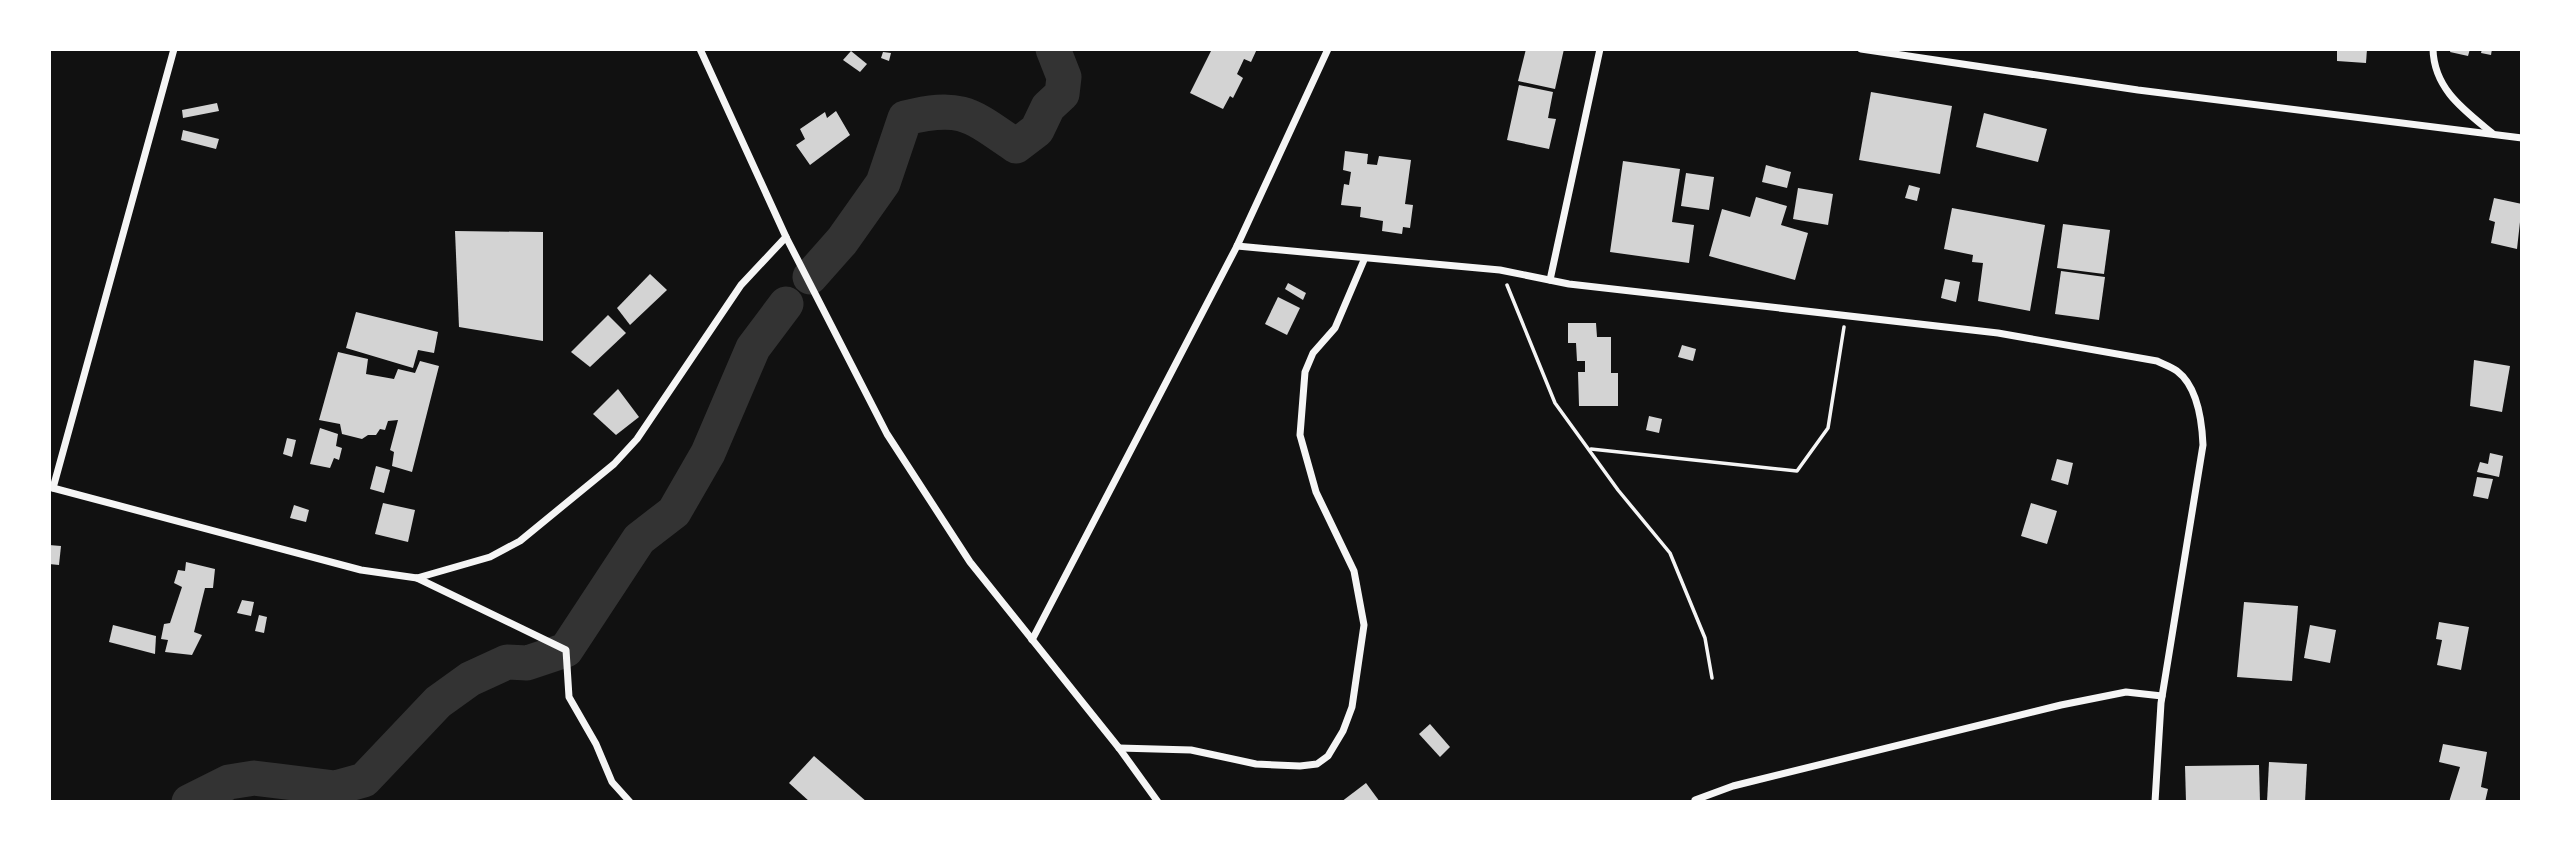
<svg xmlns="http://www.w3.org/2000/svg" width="2571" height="851" viewBox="0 0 2571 851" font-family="'PT Serif',serif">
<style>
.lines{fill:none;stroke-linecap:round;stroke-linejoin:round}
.river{stroke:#333;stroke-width:35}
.building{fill:#d3d3d3}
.path{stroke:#f5f5f5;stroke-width:3.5}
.minor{stroke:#f5f5f5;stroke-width:7}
</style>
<rect width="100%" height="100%" fill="#111"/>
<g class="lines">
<g class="river">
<path d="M810,277L842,241L883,183L905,118C962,104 971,115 1016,146L1037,130L1048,107L1062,94L1064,77L1053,49"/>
<polyline points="189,802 229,782 254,778 335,788 364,780 438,702 470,679 507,662 527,663 566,650 639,539 674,512 708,453 753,348 786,304"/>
</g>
</g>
<g class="building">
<polygon points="1212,49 1257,49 1251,62 1244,59 1237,74 1243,78 1233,98 1230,96 1223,109 1190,93"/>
<polygon points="1526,49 1564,49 1555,89 1518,81"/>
<polygon points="2337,49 2367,49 2366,63 2337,61"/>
<polygon points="2451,49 2470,49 2468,56 2450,52"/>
<polygon points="2482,49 2492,49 2491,55 2481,53"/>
<polygon points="851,51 867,64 860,72 843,60"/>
<polygon points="883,52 891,53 889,61 881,58"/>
<polygon points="1519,85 1553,92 1548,118 1556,119 1549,149 1507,140"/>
<polygon points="1871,92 1952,106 1940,174 1859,160"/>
<polygon points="217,103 219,111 183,118 182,110"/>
<polygon points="836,111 850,135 810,165 796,145 805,139 800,129 825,112 827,118"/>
<polygon points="1984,113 2047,129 2038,162 1976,147"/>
<polygon points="183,130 219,139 216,149 181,140"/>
<polygon points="1345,151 1368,154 1367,164 1377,165 1379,156 1411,160 1405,204 1413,205 1410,228 1403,227 1402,234 1382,231 1383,221 1360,217 1361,207 1341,205 1344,184 1349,185 1351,172 1343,170"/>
<polygon points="1623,161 1680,169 1672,222 1694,225 1689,263 1610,252"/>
<polygon points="1766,165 1791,172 1787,188 1762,182"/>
<polygon points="1686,173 1714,177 1709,210 1681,206"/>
<polygon points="1909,185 1920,188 1917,201 1905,198"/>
<polygon points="1798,188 1833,194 1828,225 1793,219"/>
<polygon points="1756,197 1787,206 1781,225 1808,233 1795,280 1709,256 1722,209 1750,217"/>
<polygon points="2494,198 2522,204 2517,249 2491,243 2495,222 2489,220"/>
<polygon points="1952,208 2045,225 2030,311 1978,301 1983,263 1972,262 1973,255 1944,249"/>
<polygon points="2063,224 2110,230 2104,274 2057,268"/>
<polygon points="455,231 543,232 543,341 459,327"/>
<polygon points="2061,271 2105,277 2099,320 2055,314"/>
<polygon points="650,274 667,290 630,325 617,308"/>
<polygon points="1945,279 1960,282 1956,302 1941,298"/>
<polygon points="1288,283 1306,293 1303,300 1285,289"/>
<polygon points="1278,297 1300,308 1287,335 1265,324"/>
<polygon points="356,312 438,332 434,353 418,350 413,368 346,348"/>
<polygon points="608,315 626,333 590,367 571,352"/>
<polygon points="1568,323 1596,323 1597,337 1611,337 1611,373 1618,373 1618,406 1579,406 1578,372 1585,372 1585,361 1577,361 1576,343 1568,343"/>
<polygon points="1682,345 1696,349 1693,361 1678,357"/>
<polygon points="338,352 368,359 366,374 394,379 398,369 415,373 420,361 439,366 412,472 392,466 394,452 390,450 398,420 388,421 385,430 380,429 376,435 368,435 362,439 342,434 340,424 319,420"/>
<polygon points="2474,360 2510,366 2502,412 2470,406"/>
<polygon points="618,389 639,417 616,435 593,414"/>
<polygon points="1649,416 1662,419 1659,433 1646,430"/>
<polygon points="320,428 338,434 336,446 342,448 339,460 334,458 330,468 310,464"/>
<polygon points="287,438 296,440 292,457 283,454"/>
<polygon points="2490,453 2503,456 2499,477 2477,472 2480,462 2488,464"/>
<polygon points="2057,459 2073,463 2068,485 2051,480"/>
<polygon points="376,466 390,470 384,493 370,489"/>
<polygon points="2477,477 2493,479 2488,499 2473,496"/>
<polygon points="383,503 415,510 408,542 375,534"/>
<polygon points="2031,503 2057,511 2047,544 2021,536"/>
<polygon points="294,505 309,510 306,522 290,518"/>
<polygon points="49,545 61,546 59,565 49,564"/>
<polygon points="186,562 215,569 213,588 205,588 194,632 202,635 192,655 165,652 168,640 161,639 164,624 170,623 182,587 174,583 178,570 185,571"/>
<polygon points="242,600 254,602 251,616 237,613"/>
<polygon points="2244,602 2298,606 2292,681 2237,677"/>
<polygon points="259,615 267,617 264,633 255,631"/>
<polygon points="2439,622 2469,627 2461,670 2437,665 2442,640 2436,639"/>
<polygon points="113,625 156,636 155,654 109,642"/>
<polygon points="2310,625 2336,630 2330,663 2304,658"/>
<polygon points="1430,724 1450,747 1440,757 1419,734"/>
<polygon points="2443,744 2487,752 2481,787 2488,789 2485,802 2449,802 2460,767 2439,762"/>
<polygon points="814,756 867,802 810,802 789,783"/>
<polygon points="2269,762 2307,764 2305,802 2267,802"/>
<polygon points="2259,765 2260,802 2186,802 2185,766"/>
<polygon points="1366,783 1380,802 1341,802"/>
</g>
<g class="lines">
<g class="path">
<polyline points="1507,285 1555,403 1618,490 1670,553 1705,638 1712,678"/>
<polyline points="1591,449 1797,471 1828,428 1844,327"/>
</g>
<g class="minor">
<polyline points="700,49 786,237 887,434 970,562 1119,748 1158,802"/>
<polyline points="1861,49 2138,90 2522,138"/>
<path d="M2433,49C2434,89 2464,110 2492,133"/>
<path d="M1237,246L1500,270L1569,284L1998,333L2157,361C2163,364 2172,367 2177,371C2198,387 2202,421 2203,445L2161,703L2155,802"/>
<polyline points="1550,280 1600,49"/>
<polyline points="49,487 361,570 417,578 490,557 520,541 614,464 637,439 741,285 786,237"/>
<polyline points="53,488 174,49"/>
<polyline points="417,578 566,650 569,697 596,744 612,782 630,802"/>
<polyline points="1032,640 1237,246 1328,49"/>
<polyline points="1119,748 1191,750 1256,764 1300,766 1317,764 1328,756 1343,731 1352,707 1364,625 1354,571 1316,492 1300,435 1305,372 1313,353 1335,328 1364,260"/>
<polyline points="1695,800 1733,786 2061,705 2126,692 2162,696"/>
</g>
</g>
<rect width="2571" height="851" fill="none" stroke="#ffffff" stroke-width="102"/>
</svg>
